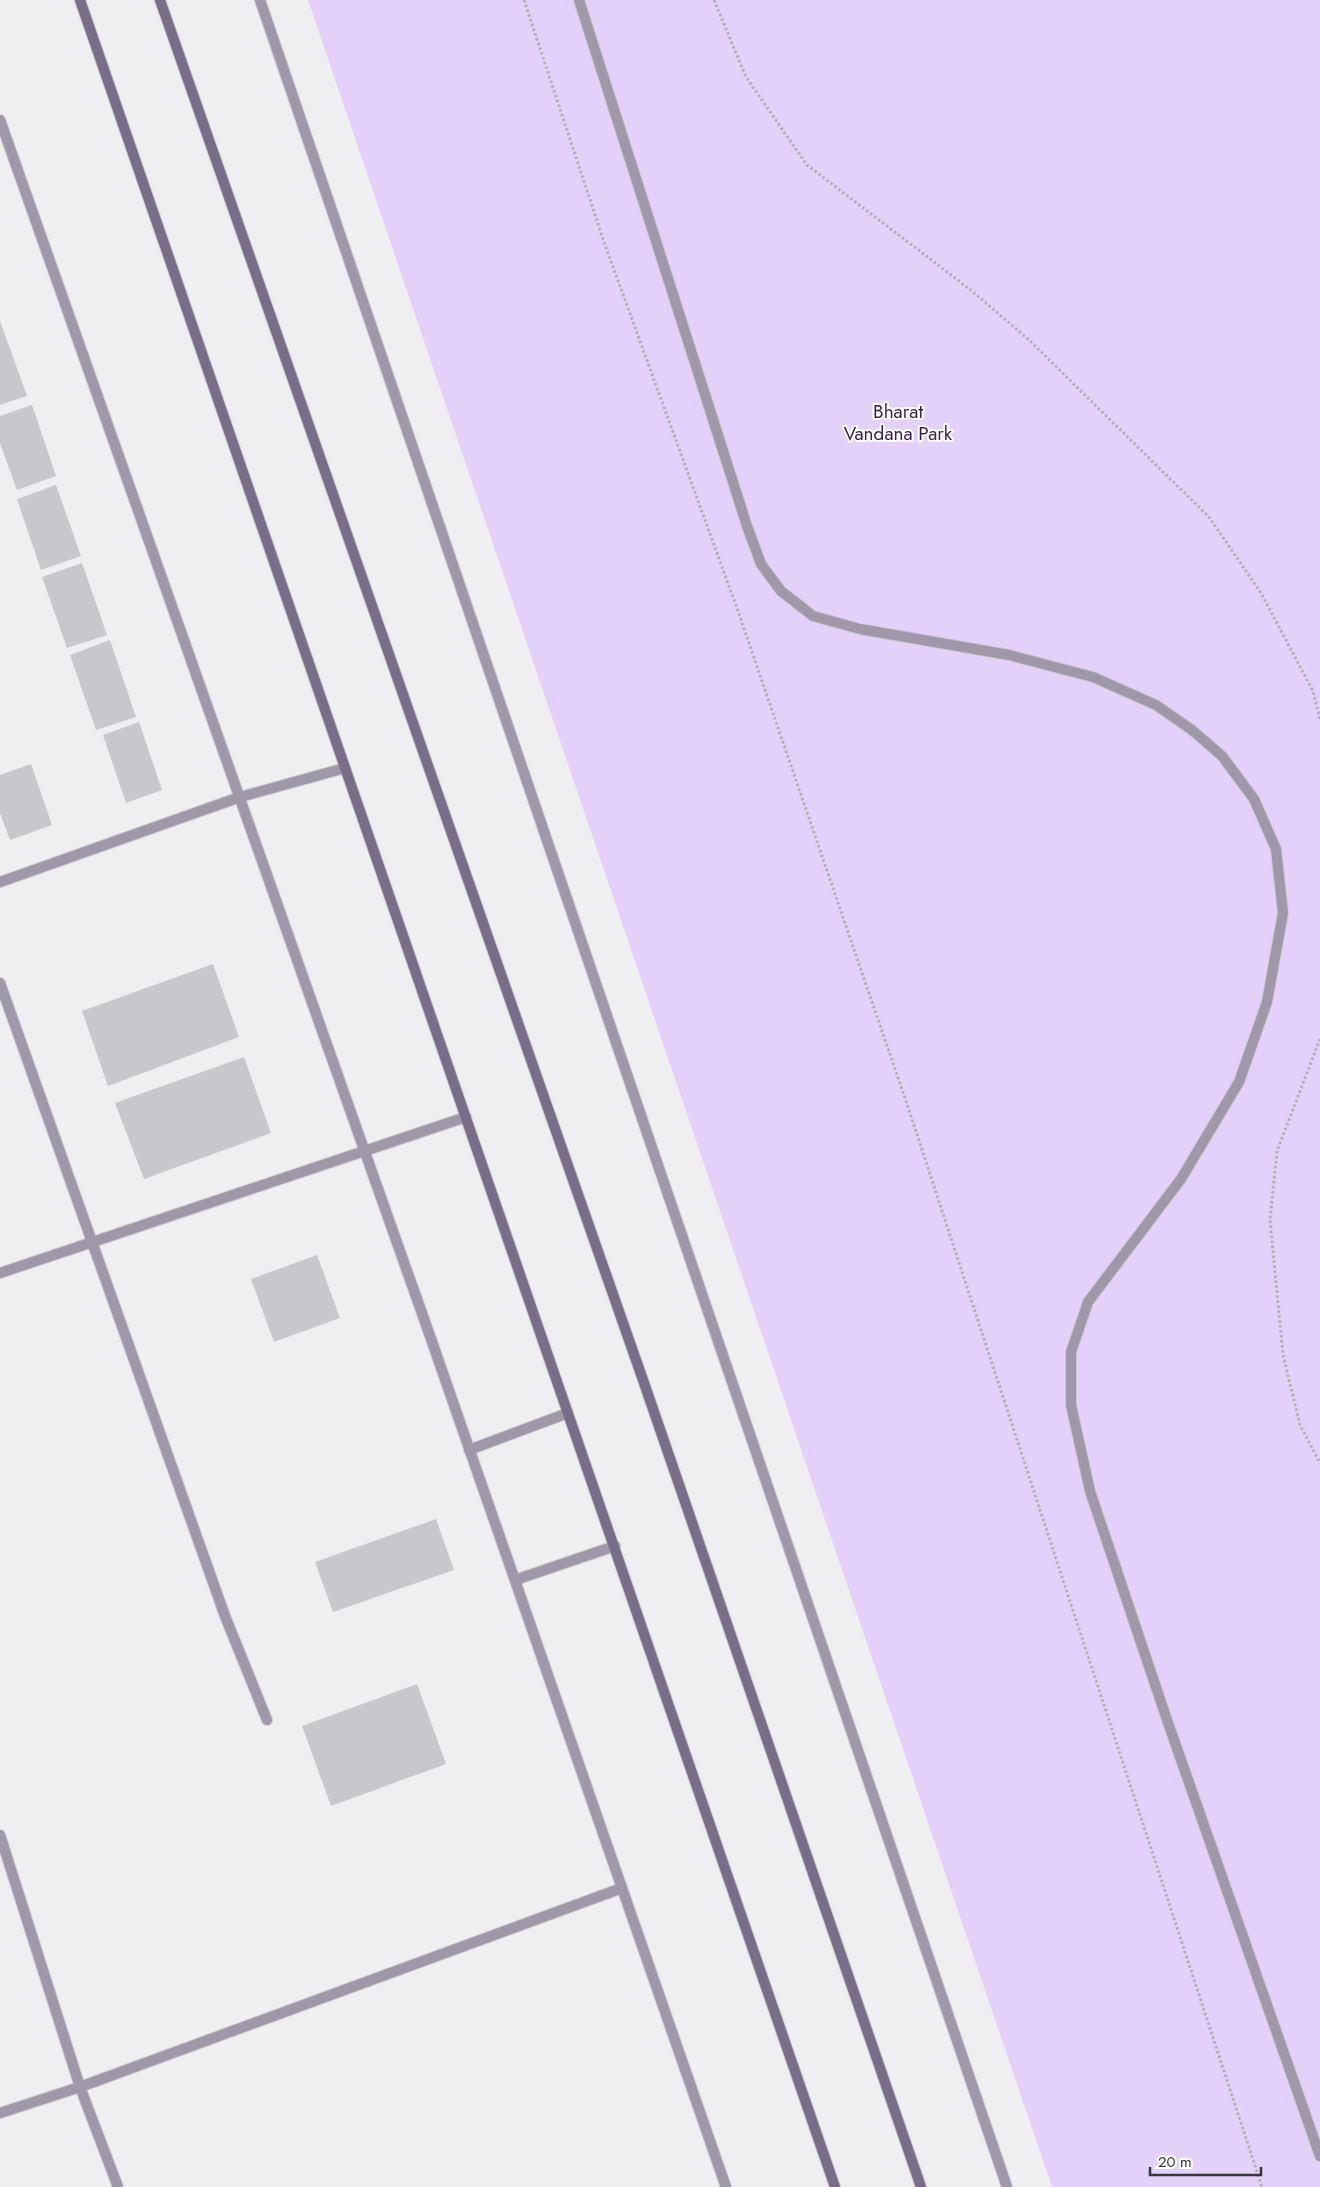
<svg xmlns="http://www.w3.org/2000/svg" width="1320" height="2187" viewBox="0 0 1320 2187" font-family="Jost,sans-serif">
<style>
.green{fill:#e3d1fa}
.building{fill:#c9c7cb}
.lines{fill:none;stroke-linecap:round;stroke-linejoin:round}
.lane-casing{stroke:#cac9cc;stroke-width:12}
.street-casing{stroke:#cac9cc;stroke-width:12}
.secondary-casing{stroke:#cac9cc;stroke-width:12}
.path{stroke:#b1b1b3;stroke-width:3;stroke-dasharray:2.5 2.5;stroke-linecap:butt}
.lane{stroke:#9f98a9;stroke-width:10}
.street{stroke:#9f98a9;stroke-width:10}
.secondary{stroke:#796e88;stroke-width:10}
.labels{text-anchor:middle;stroke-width:4;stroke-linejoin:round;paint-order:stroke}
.park-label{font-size:19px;fill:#381f51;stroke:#fff}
</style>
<rect width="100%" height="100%" fill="#efeef1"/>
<polygon class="green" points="308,0 1320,0 1320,2187 1052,2187"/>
<g class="building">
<polygon points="0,321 27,396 0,405"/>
<polygon points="32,405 56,476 17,490 0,443 0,416"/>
<polygon points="56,485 81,556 41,570 17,499"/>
<polygon points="82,563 107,635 67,648 42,577"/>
<polygon points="110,640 136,717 96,730 70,655"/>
<polygon points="139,722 162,790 126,803 103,735"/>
<polygon points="31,764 52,825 10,840 0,813 0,775"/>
<polygon points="213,964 239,1037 108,1086 82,1011"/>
<polygon points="244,1057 271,1133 144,1179 115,1103"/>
<polygon points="317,1255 340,1318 274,1342 251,1279"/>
<polygon points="436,1519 454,1570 333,1612 315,1562"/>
<polygon points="417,1684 446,1764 331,1806 302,1726"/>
</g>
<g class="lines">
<defs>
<g id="lane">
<polyline points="579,0 747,526 761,564 781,591 813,616 860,629 1009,655 1093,677 1156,705 1192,730 1222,756 1254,799 1276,849 1283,913 1267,1002 1239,1082 1181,1179 1088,1302 1071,1352 1071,1405 1090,1491 1166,1717 1320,2156"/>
<polyline points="0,882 240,797 345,768"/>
<polyline points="0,983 225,1616 267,1720"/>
<polyline points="0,1273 466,1117"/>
<polyline points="469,1450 568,1413"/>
<polyline points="515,1580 615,1546"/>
<polyline points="0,1835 80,2087 118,2187"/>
<polyline points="0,2113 80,2087 622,1888"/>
</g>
<g id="street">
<polyline points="260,0 1007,2187"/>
<polyline points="0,120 430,1336 726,2187"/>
</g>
<g id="secondary">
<polyline points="80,0 835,2187"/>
<polyline points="160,0 643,1380 921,2187"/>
</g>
</defs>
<use href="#lane" class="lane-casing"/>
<use href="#street" class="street-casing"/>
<use href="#secondary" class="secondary-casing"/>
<g class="path">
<polyline points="524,0 604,242 738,611 907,1104 1262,2187"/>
<polyline points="714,0 746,77 807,165 972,291 1029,340 1209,517 1261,593 1313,691 1320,719"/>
<polyline points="1320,1039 1277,1151 1270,1220 1283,1355 1300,1425 1320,1463"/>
</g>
<use href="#lane" class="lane"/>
<use href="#street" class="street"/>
<use href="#secondary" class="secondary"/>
</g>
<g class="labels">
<g class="park-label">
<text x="898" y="418">Bharat<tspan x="898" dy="22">Vandana Park</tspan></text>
</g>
</g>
<path d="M1150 2167v8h111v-8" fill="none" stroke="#373738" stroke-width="2.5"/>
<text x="1158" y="2167" font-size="15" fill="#373738" stroke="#ffffff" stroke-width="4" paint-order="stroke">20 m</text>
</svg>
